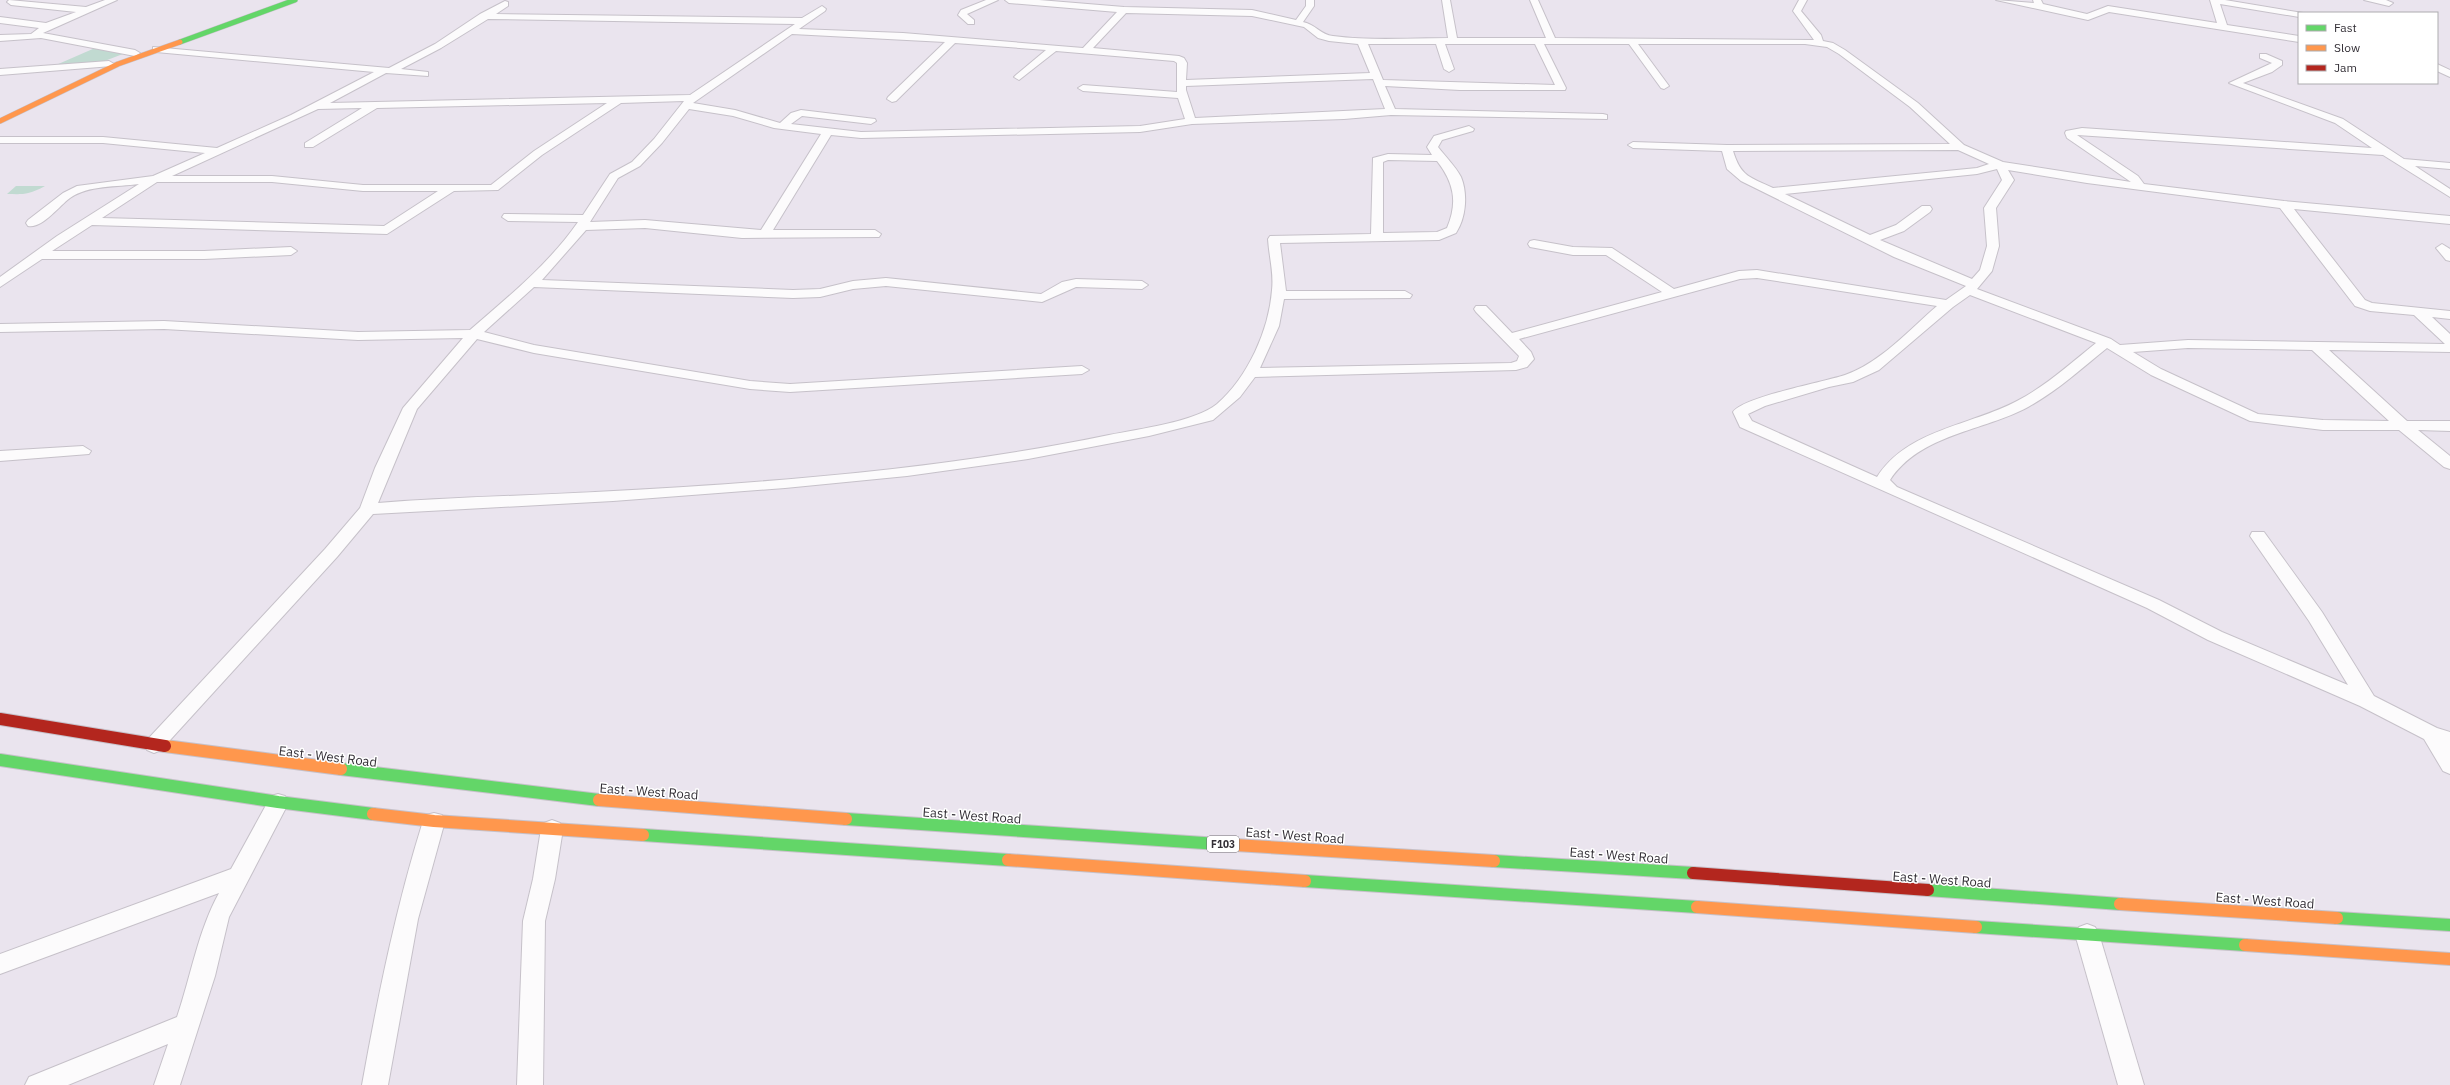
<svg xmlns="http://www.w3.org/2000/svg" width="2450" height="1085" viewBox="0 0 2450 1085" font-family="'IBM Plex Sans',sans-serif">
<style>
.green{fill:#c1dad1}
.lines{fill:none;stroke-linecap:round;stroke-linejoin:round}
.street-casing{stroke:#c6c1c9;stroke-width:2}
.fast-far1-casing{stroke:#c6c1c9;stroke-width:6}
.fast-casing{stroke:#c6c1c9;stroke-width:14}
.slow-far1-casing{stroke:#c6c1c9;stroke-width:6}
.slow-casing{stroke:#c6c1c9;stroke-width:14}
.jam-casing{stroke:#c6c1c9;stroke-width:14}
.street{fill:#fcfbfc;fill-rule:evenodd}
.fast-far1{stroke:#63d668;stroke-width:5}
.fast{stroke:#63d668;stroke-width:12}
.slow-far1{stroke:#ff974d;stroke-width:5}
.slow{stroke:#ff974d;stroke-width:12}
.jam{stroke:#b3261e;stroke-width:12}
.labels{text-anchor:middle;stroke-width:3;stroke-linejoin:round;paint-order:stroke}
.shield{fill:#fff;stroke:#706d72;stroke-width:1}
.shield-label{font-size:10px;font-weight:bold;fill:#332f36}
.near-street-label{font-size:13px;fill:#332f36;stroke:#fff}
</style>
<rect width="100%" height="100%" fill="#eae4ee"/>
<g class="green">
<polygon points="95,48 128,52 102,62 56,65"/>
<path d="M16,186H45C27,196 20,194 7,194Z"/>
</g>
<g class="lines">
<defs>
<g id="street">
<polygon points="9,0 86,7 105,0 117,0 43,33 135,50 140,53 135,56 41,38 0,41 0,35 31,34 39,28 0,23 0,17 46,23 76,12 11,5 7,2"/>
<polygon points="986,0 998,0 967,14 974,20 974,24 968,24 958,15 961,10"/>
<path d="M1005,0H1039L1124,7L1252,10L1296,20L1306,6V0H1314V6L1303,22C1315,24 1321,35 1333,36C1371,41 1410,38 1448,38L1442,0H1450L1457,38H1546L1530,0H1538L1555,38L1814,40L1793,11L1799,0H1807L1801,11L1821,35L1823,41L1833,43L1845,50L1918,103L1964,145L2003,162L2131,182L2067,138L2065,133L2066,131L2082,128L2372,148L2335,123L2229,83L2272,63L2260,58V54H2266L2282,61V65L2272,72L2243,83L2343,119L2404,159L2450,163V169L2415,166L2450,189V197L2383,155L2077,135L2138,176L2144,184L2284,201L2450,216V224L2294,209L2365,300L2372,303L2450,311V319L2432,317L2450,334V352L2329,350L2407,421H2450V431L2418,430L2450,456V469L2444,467L2399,430H2323L2250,421L2151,375L2107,348C2081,369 2057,391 2028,407C1984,431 1920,434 1890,480L1897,487L2159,600L2222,632L2348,685L2309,621L2250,536L2252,532H2264L2322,612L2374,696L2437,728L2450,732V774L2443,771L2424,739L2360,706L2208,640L2147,608L1740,427L1733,412C1743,397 1824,382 1845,375C1880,363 1909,330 1937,306L1757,278L1740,279L1519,339L1531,352L1534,359L1527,367L1516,370L1255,377L1240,397L1213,420L1149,436L1028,459L907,476L785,488L613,501L373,514L337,557L161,750L154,753L147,750L144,745L147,740L325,549L360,508L375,468L403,408L463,338L358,340L164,329L0,332V324L164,321L358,332L470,330C508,297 549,264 578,222L508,221L502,217L504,214L583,215L610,174L632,162L654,139L684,101L621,103L542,155L498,190L454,191L387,234L92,225L52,251H204L291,247L297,251L291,255L204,259H42L0,287V277L57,236L139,184C117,187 88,185 70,198C59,206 42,229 28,226L26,223L28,220L63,193L77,186L153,176L205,153L103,143H0V137H103L217,148L291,115L374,72L156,52L153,51V47L389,68L435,44L480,14L505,1L508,2V6L496,14L802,18L822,6L826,9L825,11L799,29L903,33L1083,48L1117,12L1009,3ZM1126,13L1252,16L1304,27L1318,38L1329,41L1358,44L1370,73L1186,80L1187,63L1184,58L1179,56L1093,48ZM488,19L795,24L690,95L330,103L386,73L428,76V72L401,69L441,48ZM792,34L945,42L888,97L887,99L892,102L896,101L955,43L1046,50L1016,75L1014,77L1019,80L1056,51L1174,61L1177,63V92L1083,85L1078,88L1083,91L1178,98L1185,119L1140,126L861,132L791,124L802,116L871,124L876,121L875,119L801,110L791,113L780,123L735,110L693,103ZM1368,44H1436L1444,69L1449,72L1454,69L1445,44H1535L1555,85L1383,80ZM1544,44H1629L1661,88L1664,89L1669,86L1638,44H1805L1827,47L1839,54L1910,107L1950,144L1727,145L1633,142L1628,145L1633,148L1722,151L1727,169L1741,181L1894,257L1966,286L1946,300L1757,270L1739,271L1674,289L1612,248L1573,247L1534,240L1530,241L1528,244L1530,247L1573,255H1606L1662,292L1512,333L1486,306H1476L1474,309L1476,312L1519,356L1517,361L1511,363L1260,368L1279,326L1284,299L1410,298L1412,295L1405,291H1286L1280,243L1439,240L1456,233C1466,218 1468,194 1461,177C1456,167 1445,156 1438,147L1442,140L1473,131L1474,129L1469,126L1434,136L1427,147L1432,155L1388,154L1373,158L1371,234L1270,236L1268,239C1269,256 1274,273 1272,290C1269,330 1248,377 1217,404C1195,422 1138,429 1109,435C940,470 767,483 595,492C523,496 451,497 378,503L417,409L477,339L534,353L750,389L790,392L1082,374L1089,370L1082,366L790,384L750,381L534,345L484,332L534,287L793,298L820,297L853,289L886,286L1042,302L1076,287L1142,289L1148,285L1142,281L1076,279L1062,282L1041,294L886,278L853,281L820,289L793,290L542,280L586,230L645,228L742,238L879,237L881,234L875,230H773L831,135L861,138L1140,132L1192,124L1344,119L1391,115L1607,119V115L1603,114L1395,109L1385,86L1460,90H1565L1566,88ZM1373,79L1385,109L1195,118L1186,90V86ZM607,103L534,151L491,185H363L272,176H172L318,109L362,108L305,143V147H313L377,108ZM689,109L733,116L774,128L821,134L761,230L645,220L590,222L618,178L640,166L662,143ZM1958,150L1989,164L1977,168L1773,188C1750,177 1741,177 1733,151ZM1388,160L1437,161C1454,183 1458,202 1447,228L1437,232L1383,233V162ZM1997,169L2002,180L1984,208L1987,246L1980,270L1972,279L1880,240L1904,231L1930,212L1932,209L1930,206H1922L1896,225L1870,235L1785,194L1977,174ZM2008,170L2087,183L2280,208L2355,306L2370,311L2414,315L2445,344L2188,340L2120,345L2111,339L1977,289L1992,271L1999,246L1996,208L2014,180ZM157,182H272L363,191H438L384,226L102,218ZM1970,295L2096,343C2071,363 2046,386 2017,401C1970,426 1908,429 1877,477L1752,421L1748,414L1765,406L1829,387L1853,382L1879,370L1953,307ZM2188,348L2312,350L2389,421L2323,420L2258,414L2161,369L2133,352Z"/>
<polygon points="1996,0 2034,3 2033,0 2041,0 2043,4 2087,14 2108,6 2217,23 2210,0 2225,0 2303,13 2299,13 2299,17 2220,4 2227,25 2299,36 2299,42 2109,12 2088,20"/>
<polygon points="2364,0 2386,0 2393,3 2389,6"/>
<polygon points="109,61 114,64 112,66 0,75 0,69"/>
<polygon points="2437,64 2450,70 2450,77 2437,71"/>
<polygon points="2442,244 2450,249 2450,261 2446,260 2436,248"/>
<polygon points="83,446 91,451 89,454 0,461 0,451"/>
<path d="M278,794L285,796L289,802L229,917L215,976L180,1085H154L168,1044L68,1085H25L29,1077L177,1017C191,976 198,931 219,893L0,974V954L231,869L271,796Z"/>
<path d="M434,813L442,815L445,821L418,919L388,1085H362C378,996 396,907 423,821L426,815Z"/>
<polygon points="552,820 560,823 563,829 555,879 545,921 543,1085 517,1085 523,921 533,879 541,829 544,823"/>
<polygon points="2087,924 2095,927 2099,934 2144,1085 2118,1085 2075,934 2079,927"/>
</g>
<polyline id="fast-far1" points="180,42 295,0"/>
<g id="fast">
<polyline points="0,760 278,802 373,814"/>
<polyline points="341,769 599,800"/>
<polyline points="846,819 1219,844"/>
<polyline points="643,835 1008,860"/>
<polyline points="1494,861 1693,873"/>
<polyline points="1305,881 1697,907"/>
<polyline points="1928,890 2120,904"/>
<polyline points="2337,918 2450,925"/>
<polyline points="1976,927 2245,945"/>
</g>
<polyline id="slow-far1" points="0,121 118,64 180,42"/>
<g id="slow">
<polyline points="165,746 341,769"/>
<polyline points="599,800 846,819"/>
<polyline points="373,814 434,821 643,835"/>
<polyline points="1219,844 1494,861"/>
<polyline points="1008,860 1305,881"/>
<polyline points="2120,904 2337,918"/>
<polyline points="1697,907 1976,927"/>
<polyline points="2245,945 2450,959"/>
</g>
<g id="jam">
<polyline points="0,719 165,746"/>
<polyline points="1693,873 1928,890"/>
</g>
</defs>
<use href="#street" class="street-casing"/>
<use href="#fast-far1" class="fast-far1-casing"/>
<use href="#fast" class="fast-casing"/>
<use href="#slow-far1" class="slow-far1-casing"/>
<use href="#slow" class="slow-casing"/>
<use href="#jam" class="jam-casing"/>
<use href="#street" class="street"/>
<use href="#fast-far1" class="fast-far1"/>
<use href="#fast" class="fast"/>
<use href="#slow-far1" class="slow-far1"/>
<use href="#slow" class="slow"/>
<use href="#jam" class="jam"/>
</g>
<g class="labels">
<rect class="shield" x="1207" y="836" width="32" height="16" rx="3"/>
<g class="shield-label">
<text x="1223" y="848">F103</text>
</g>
<g class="near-street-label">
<text transform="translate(328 756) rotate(7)" y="5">East - West Road</text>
<text transform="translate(649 791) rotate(4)" y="5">East - West Road</text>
<text transform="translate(972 815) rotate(4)" y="5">East - West Road</text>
<text transform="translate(1295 835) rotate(4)" y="5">East - West Road</text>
<text transform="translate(1619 855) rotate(4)" y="5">East - West Road</text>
<text transform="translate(1942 879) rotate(4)" y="5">East - West Road</text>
<text transform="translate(2265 900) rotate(4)" y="5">East - West Road</text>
</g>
</g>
<rect x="2298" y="12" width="140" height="72" fill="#ffffff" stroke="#adacaf"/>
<rect x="2306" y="25" width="20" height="6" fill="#63d668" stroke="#adacaf"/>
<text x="2334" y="32" font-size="12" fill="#332f36">Fast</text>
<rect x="2306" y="45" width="20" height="6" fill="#ff974d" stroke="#adacaf"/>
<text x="2334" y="52" font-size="12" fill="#332f36">Slow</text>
<rect x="2306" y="65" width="20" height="6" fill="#b3261e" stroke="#adacaf"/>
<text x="2334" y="72" font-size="12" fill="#332f36">Jam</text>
</svg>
